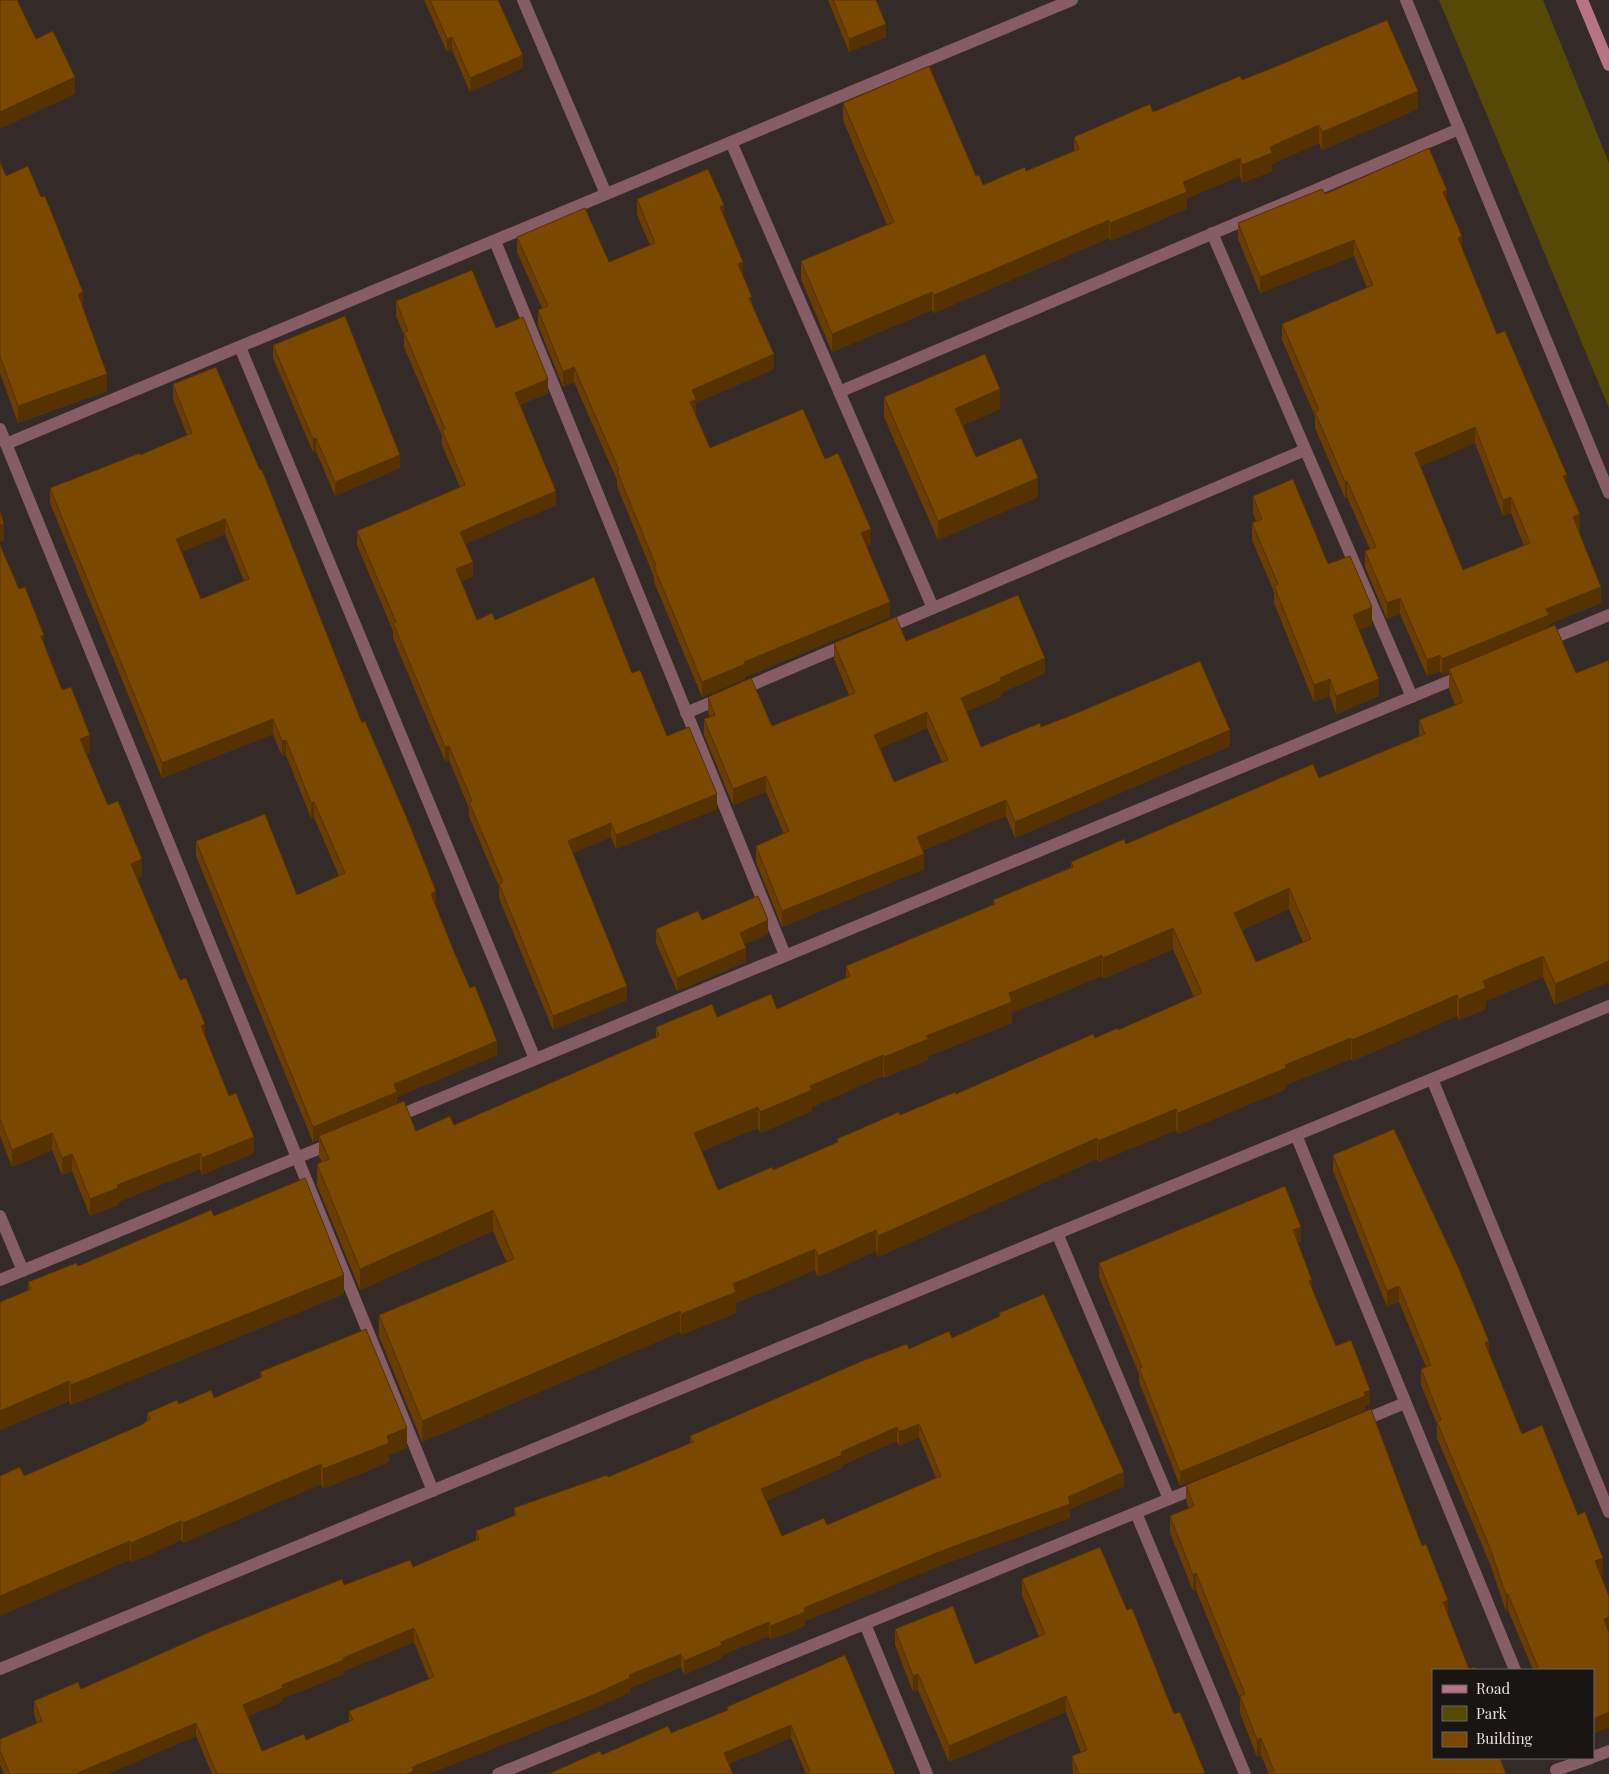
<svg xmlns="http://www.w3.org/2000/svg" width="1609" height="1774" viewBox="0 0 1609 1774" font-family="'Playfair Display',serif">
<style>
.green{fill:#564906}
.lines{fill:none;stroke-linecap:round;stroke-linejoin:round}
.street{stroke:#865c65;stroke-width:12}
.secondary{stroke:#b77484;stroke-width:12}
.wall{fill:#6a3e00;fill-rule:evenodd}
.shaded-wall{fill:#563200}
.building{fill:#7b4800;stroke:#563200;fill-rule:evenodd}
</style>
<rect width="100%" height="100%" fill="#342b29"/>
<polygon class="green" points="1439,0 1543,0 1609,163 1609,408"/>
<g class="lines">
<g class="street">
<polyline points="523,0 606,194"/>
<polyline points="1406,0 1609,493"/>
<polyline points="731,142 933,608"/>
<polyline points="1212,233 1412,697"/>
<polyline points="495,241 785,955"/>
<polyline points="240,347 535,1059"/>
<polyline points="839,392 1459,129"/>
<polyline points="0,429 433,1491"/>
<polyline points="6,444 1072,0"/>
<polyline points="884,629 1305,450"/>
<polyline points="1546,641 1609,615"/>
<polyline points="686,713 850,643"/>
<polyline points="1432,1079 1609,1512"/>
<polyline points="393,1118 1462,676"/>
<polyline points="1296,1135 1515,1670"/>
<polyline points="0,1216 23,1271"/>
<polyline points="1057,1233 1169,1499"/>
<polyline points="0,1280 335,1142"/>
<polyline points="1359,1422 1405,1403"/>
<polyline points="1136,1513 1245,1774"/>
<polyline points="865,1624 927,1774"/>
<polyline points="0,1669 1609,1006"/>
<polyline points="1593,1757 1609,1751"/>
<polyline points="1556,1770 1591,1758"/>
<polyline points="498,1774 1201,1486"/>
</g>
<polyline class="secondary" points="1582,0 1609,65"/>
</g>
<g class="wall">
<polygon points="424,0 498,0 523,68 470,92 452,50 447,52"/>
<polygon points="828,0 876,0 886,37 849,52"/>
<polygon points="1242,80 1418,109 1322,150 1319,143 1272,164 1272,171 1242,183 1240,176 1187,198 1187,209 1110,241 1109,238 934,313 932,310 832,352 801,279 801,261 887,225 843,120 843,103 976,176 983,185 1026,171 1074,151 1074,137 1153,112"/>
<polygon points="0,162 6,176 83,308 107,391 18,423 0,373"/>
<path d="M1325,194L1447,202L1462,248L1497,334L1567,483L1580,530L1578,531L1601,603L1549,624V628L1555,625V1005L1543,977L1486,1001V1009L1459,1020L1457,1016L1352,1061L1351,1059L1286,1085V1089L1178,1134L1176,1130L1098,1162L1097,1159L878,1257L876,1251L818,1277L815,1270L736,1303V1313L681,1335L680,1332L422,1442L379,1336V1315L507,1263L493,1231L360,1290L317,1185V1164L322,1162L319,1157V1139L313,1142L196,856V841L297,895L339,876L314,817L311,818L286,755L282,756L273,734L162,778L50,503V488L140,455L187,435L173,399V384L362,723L455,954L497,1055L397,1097V1104L416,1131L454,1125L656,1037V1027L717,1017L777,1009L846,978V966L993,905V900L1071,867V862L1319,778L1419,737V720L1455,705L1449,690V673L1442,675L1440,671L1427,676L1400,614L1387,619L1365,567V551L1370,549L1347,497L1345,498L1315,428V416L1282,340V324L1367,288L1354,256L1260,293L1238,239V223ZM1475,443L1503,516L1511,513L1524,546L1463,570L1420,466ZM225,534L244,581L201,599L181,552ZM1289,909L1303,942L1256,962L1242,930ZM1173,949L1194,997L1118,1030L1095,1038L956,1094L837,1139V1143L773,1170L718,1190L702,1151L758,1128L760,1133L812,1111V1107L883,1076L884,1078L928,1060V1056L1012,1023V1013L1102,976L1103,979Z"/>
<polygon points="637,199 724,215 752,303 774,369 696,403 696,414 710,448 825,459 871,544 867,546 890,617 745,677 745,679 702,697 654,582 654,577 617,486 617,480 574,382 563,387 538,325 538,310 542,308 517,252 517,237 609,262 650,245 637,215"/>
<polygon points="396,301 496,328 548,393 520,405 556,505 465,544 473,577 461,581 477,620 495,620 632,673 667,736 717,809 616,849 611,837 573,853 627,1000 553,1030 499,898 499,887 469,816 469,808 449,760 445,761 393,638 393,631 357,545 357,531 460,487 442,445 442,436 404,347 404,335 396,316"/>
<polygon points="273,345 400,468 335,496 316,451 313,452 273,358"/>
<polygon points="884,397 1000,409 963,425 976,457 1038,497 938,540 884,417"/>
<polygon points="1253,496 1328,564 1372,625 1359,630 1379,696 1336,714 1330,696 1314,702 1274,603 1274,592 1252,540 1252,523 1256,521 1253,513"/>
<polygon points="0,545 19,589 44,643 62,690 90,752 86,754 108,805 142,876 137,878 180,980 205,1036 229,1096 254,1153 202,1175 200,1169 118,1202 118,1205 90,1216 72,1171 62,1175 52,1150 12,1167 0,1136"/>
<path d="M906,641L1045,673L1001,693V697L967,711L981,747L1041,727L1230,746L1015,838L1006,816L923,850L924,869L782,927L756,862V846L784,834L766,792L733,805L704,735V719L710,717L708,712V697L772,726L849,695L834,659V643ZM927,728L942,762L894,782L880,748Z"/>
<polygon points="702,920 768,934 745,944 746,962 677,991 656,943 656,929"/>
<polygon points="1333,1155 1489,1353 1522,1434 1578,1515 1603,1574 1601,1575 1593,1670 1533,1670 1508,1610 1506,1611 1490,1564 1437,1438 1437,1424 1421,1385 1421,1369 1426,1367 1399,1302 1387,1307 1333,1171"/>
<polygon points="214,1216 344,1294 71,1405 69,1401 0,1430 0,1302 28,1290 28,1282 78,1266"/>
<polygon points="1301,1241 1298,1242 1312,1290 1336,1346 1370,1404 1365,1406 1365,1410 1180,1486 1139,1382 1139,1374 1099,1277 1099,1263"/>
<path d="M999,1313L1124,1486L1070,1509V1518L944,1564L805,1621V1626L770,1640L769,1636L722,1655V1658L684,1675L681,1667L630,1688V1692L593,1709L428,1774H212L196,1736L107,1774H4L0,1765V1739L37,1723L34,1714V1701L81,1689L344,1585L413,1567L476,1541V1531L514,1516V1508L608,1477L690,1444V1436L909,1349L952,1338L999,1317ZM919,1437L936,1478L827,1525L782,1536L766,1501L842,1468V1465L897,1441L899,1446ZM414,1642L429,1679L349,1711V1722L306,1740L262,1751L247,1717L283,1701V1698L344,1674V1671Z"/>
<polygon points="260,1372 407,1448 389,1455 389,1462 323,1489 321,1484 183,1543 181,1540 131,1563 130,1560 24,1476 141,1425 147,1421 147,1413 179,1404 214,1398 260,1378"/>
<polygon points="1186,1485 1448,1617 1469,1669 1476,1670 1433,1670 1506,1774 1269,1774 1261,1755 1257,1757 1240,1713 1240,1698 1196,1590 1193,1591 1170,1533 1170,1516 1189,1509 1186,1501"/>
<polygon points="1022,1579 1127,1610 1201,1774 1073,1774 1072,1756 1081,1753 1066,1712 949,1762 918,1690 913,1692 895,1645 895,1629 975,1664 1039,1637 1022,1595"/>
<polygon points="845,1655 895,1774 806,1774 791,1738 729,1764 602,1755 671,1733 727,1711 727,1707"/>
</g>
<g class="shaded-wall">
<polygon points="886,24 886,37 849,52 849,39"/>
<polygon points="452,37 452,50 447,52 447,39"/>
<polygon points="523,55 523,68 470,92 470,78"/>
<polygon points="75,77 75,94 0,129 0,112"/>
<polygon points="1418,91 1418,109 1322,150 1322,132"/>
<polygon points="1319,125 1319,143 1272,164 1272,171 1242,183 1242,165 1270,147"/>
<polygon points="1240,158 1240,176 1187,198 1187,209 1110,241 1110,223 1183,182"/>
<polygon points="1447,190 1447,206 1443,192"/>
<polygon points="724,205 724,220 720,207"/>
<polygon points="1109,220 1109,238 934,313 934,295"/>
<polygon points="1462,236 1462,252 1458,238"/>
<polygon points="1354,240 1354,256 1260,293 1260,277"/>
<polygon points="743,262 743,277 738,264"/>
<polygon points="83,292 83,308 78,294"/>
<polygon points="932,292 932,310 832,352 832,334"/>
<polygon points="774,354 774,369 696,403 696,414 690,402 692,390"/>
<polygon points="574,367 574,382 563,387 563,372"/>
<polygon points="107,374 107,391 18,423 18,406"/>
<polygon points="548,379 548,393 515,407 515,393"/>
<polygon points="1000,389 1000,409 955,428 955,409"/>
<polygon points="1475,427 1475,443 1415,469 1415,453"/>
<polygon points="316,438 316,451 313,452 313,439"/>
<polygon points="400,455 400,468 335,496 335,482"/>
<polygon points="1567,475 1567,491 1563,476"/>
<polygon points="1038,478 1038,497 938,540 938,521"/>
<polygon points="1347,481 1347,497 1345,498 1345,482"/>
<polygon points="556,491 556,505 460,546 460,532"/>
<polygon points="1511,497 1511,513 1503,516 1503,500"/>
<polygon points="1580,514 1580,530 1573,533 1573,517"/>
<polygon points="225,519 225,534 176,554 176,539"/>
<polygon points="4,524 4,540 0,542 0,525"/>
<polygon points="871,529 871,544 861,548 861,533"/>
<polygon points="473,562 473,577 456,583 456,569"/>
<polygon points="1601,587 1601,603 1549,624 1549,631 1449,669 1449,673 1442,675 1442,659 1546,609"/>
<polygon points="1400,598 1400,614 1387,619 1387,603"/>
<polygon points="890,602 890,617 745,677 745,679 702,697 702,682 744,662"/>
<polygon points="1372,607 1372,625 1353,632 1353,615"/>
<polygon points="44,635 44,651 41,636"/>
<polygon points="1440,655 1440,671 1427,676 1427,660"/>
<polygon points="1045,658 1045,673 1001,693 1001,697 961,714 961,698 1000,678"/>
<polygon points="1330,679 1330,696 1314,702 1314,685"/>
<polygon points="1379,679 1379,696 1336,714 1336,696"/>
<polygon points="927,712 927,728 874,751 874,735"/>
<polygon points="273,719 273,734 162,778 162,763"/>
<polygon points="1230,730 1230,746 1015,838 1015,822"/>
<polygon points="90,735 90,752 80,756 80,739"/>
<polygon points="286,740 286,755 282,756 282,741"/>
<polygon points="449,746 449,760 445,761 445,747"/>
<polygon points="766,776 766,792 733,805 733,789"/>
<polygon points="717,794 717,809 616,849 616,835"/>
<polygon points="1006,800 1006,816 917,853 917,837"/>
<polygon points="314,802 314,817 311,818 311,803"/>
<polygon points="611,823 611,837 568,855 568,841"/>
<polygon points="924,854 924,869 782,927 782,911"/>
<polygon points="142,859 142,876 131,880 131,864"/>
<polygon points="1289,888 1289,909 1234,934 1234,913"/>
<polygon points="436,891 436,906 431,894"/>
<polygon points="768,920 768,934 740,946 740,933"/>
<polygon points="1173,928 1173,949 1103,979 1103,958"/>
<polygon points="746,948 746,962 677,991 677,978"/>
<polygon points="1102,955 1102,976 1012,1013 1012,1023 928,1056 928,1060 884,1078 884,1057 1009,993"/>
<polygon points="1543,956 1543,977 1486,1001 1486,1009 1459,1020 1459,999 1483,981"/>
<polygon points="1609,961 1609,982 1555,1005 1555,984"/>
<polygon points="627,986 627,1000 553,1030 553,1016"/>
<polygon points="1457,995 1457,1016 1352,1061 1352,1040"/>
<polygon points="205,1024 205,1041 201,1026"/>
<polygon points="1351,1038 1351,1059 1286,1085 1286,1089 1178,1134 1178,1113 1285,1065"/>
<polygon points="497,1041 497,1055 397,1097 397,1107 319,1136 319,1139 313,1142 313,1127 394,1084"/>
<polygon points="883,1055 883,1076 812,1107 812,1111 760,1133 760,1112 810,1086"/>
<polygon points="758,1107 758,1128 694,1154 694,1133"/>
<polygon points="1176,1109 1176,1130 1098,1162 1098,1141"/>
<polygon points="52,1133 52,1150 12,1167 12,1150"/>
<polygon points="254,1137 254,1153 202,1175 202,1158"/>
<polygon points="1097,1138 1097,1159 878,1257 878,1236"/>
<polygon points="200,1153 200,1169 118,1202 118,1205 90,1216 90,1199 117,1185"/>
<polygon points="72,1154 72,1171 62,1175 62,1158"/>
<polygon points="493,1210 493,1231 360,1290 360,1269"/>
<polygon points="1301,1227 1301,1241 1293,1244 1293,1230"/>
<polygon points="876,1230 876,1251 818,1277 818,1256"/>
<polygon points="815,1249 815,1270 736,1303 736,1313 681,1335 681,1314 733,1284"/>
<polygon points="344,1275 344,1294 71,1405 71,1385"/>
<polygon points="1312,1280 1312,1294 1309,1281"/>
<polygon points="1399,1286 1399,1302 1387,1307 1387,1291"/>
<polygon points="680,1311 680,1332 422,1442 422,1421"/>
<polygon points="1489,1341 1489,1357 1485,1343"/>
<polygon points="69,1381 69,1401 0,1430 0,1411"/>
<polygon points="1370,1390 1370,1404 1365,1406 1365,1410 1180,1486 1180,1472"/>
<polygon points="919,1424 919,1437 899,1446 899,1432"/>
<polygon points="897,1427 897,1441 842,1465 842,1468 761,1503 761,1489 841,1452"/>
<polygon points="407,1428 407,1448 389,1455 389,1462 323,1489 323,1469 387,1436"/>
<polygon points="321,1464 321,1484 183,1543 183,1523"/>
<polygon points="1124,1472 1124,1486 1070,1509 1070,1518 944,1564 805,1621 805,1626 770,1640 770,1626 804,1608"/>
<polygon points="181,1521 181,1540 131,1563 131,1543"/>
<polygon points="130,1541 130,1560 0,1616 0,1596"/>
<polygon points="1603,1558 1603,1574 1595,1577 1595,1561"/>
<polygon points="1196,1573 1196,1590 1193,1591 1193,1575"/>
<polygon points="1508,1594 1508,1610 1506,1611 1506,1595"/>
<polygon points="1448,1600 1448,1617 1443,1602"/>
<polygon points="1609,1617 1609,1632 1604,1619"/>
<polygon points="769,1622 769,1636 722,1655 722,1658 684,1675 684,1661 721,1642"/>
<polygon points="414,1628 414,1642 344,1671 344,1674 283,1698 283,1701 243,1719 243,1705 282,1685"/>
<polygon points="681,1654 681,1667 630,1688 630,1692 593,1709 428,1774 406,1774 412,1767"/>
<polygon points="918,1674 918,1690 913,1692 913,1676"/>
<polygon points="1066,1696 1066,1712 949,1762 949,1746"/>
<polygon points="1609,1712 1609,1727 1593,1734 1593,1719"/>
<polygon points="196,1723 196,1736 107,1774 75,1774"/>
<polygon points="791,1725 791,1738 724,1766 724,1753"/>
<polygon points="1261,1738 1261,1755 1257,1757 1257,1740"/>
</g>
<g class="building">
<polygon points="0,0 17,0 36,39 53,31 75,77 0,112"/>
<polygon points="430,0 498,0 523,55 470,78 452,37 447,39"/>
<polygon points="833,0 876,0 886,24 849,39"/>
<polygon points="1387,20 1418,91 1322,132 1319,125 1270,147 1272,153 1242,165 1240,158 1183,182 1187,192 1110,223 1109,220 934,295 932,292 832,334 801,261 894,222 843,103 929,66 976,176 979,175 983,185 1025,167 1026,171 1079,149 1074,137 1150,104 1153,112 1240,76 1242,80 1287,62"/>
<path d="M1429,148L1447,190L1443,192L1462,236L1458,238L1497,334L1505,331L1567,475L1563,476L1580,514L1573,517L1601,587L1546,609L1549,615L1442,659L1440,655L1427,660L1400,598L1387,603L1365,551L1376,547L1347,481L1345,482L1315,412L1319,410L1282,324L1373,285L1354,240L1260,277L1238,223L1322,189L1325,194ZM1475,427L1503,500L1511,497L1530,543L1463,570L1415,453Z"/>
<polygon points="0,162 6,176 28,166 41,197 45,196 83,292 78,294 107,374 18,406 0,356"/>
<polygon points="708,169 724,205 720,207 743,262 738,264 752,297 749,298 774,354 692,390 696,399 690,402 710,448 803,409 825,459 838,453 871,529 861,533 890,602 744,662 745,664 702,682 654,567 656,566 617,471 619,470 574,367 563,372 538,310 548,306 517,237 585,208 609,262 655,243 637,199"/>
<polygon points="472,270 496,328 523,317 548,379 515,393 556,491 460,532 473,562 456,569 477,620 492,613 495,620 594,577 632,673 640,670 667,736 689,727 717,794 616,835 611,823 568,841 627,986 553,1016 499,884 503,882 469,802 472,801 449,746 445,747 393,623 396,622 357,531 465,485 442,430 445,429 404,332 408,331 396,301"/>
<polygon points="345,316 400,455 335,482 316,438 313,439 273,345"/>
<polygon points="985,354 1000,389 955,409 976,457 1021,438 1038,478 938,521 884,397"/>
<path d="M216,367L260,470H262L362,723L365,721L406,816L436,891L431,894L455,954L470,988L475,986L497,1041L394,1084L397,1092L313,1127L196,841L265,814L297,895L345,873L314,802L311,803L286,740L282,741L273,719L162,763L50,488L140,453V455L192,433L173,384ZM225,519L249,579L201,599L176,539Z"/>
<polygon points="1293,479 1328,564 1350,556 1372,607 1353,615 1379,679 1336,696 1330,679 1314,685 1274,586 1278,584 1252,523 1262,519 1253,496"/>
<polygon points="0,512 4,524 0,525"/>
<polygon points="0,545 19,589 25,587 44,635 41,636 62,690 71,687 90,735 80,739 108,805 118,801 142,859 131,864 180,980 186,978 205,1024 201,1026 229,1096 236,1093 254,1137 202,1158 200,1153 117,1185 118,1188 90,1199 72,1154 62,1158 52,1133 12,1150 0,1119"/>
<path d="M1018,595L1045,658L1000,678L1001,681L961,698L981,747L1040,723L1041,727L1072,715L1200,661L1230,730L1015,822L1006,800L917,837L924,854L782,911L756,846L789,831L766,776L733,789L704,719L715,715L708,697L751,678L772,726L855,693L834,643L896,617L906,641ZM927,712L948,760L894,782L874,735Z"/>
<path d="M1555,625L1576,673L1609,660V961L1555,984L1543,956L1483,981L1486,988L1459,999L1457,995L1352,1040L1351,1038L1285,1065L1286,1068L1178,1113L1176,1109L1098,1141L1097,1138L878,1236L876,1230L818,1256L815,1249L733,1284L736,1292L681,1314L680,1311L422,1421L379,1315L514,1259L493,1210L360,1269L317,1164L329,1159L319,1136L404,1101L416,1131L450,1116L454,1125L659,1036L656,1027L712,1004L717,1017L771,994L777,1009L850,976L846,966L995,904L993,900L1073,867L1071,862L1124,839L1126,844L1313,764L1319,778L1425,734L1419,720L1463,702L1449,669ZM1289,888L1311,939L1256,962L1234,913ZM1173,928L1202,993L1118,1030V1028L1095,1038L1093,1034L956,1094L955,1092L900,1115L899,1112L837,1139L838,1142L773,1170L772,1167L718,1190L694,1133L758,1107L760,1112L812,1090L810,1086L883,1055L884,1057L928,1039L926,1036L1012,1002L1009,993L1102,955L1103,958Z"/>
<polygon points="758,896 768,920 740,933 746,948 677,978 656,929 698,911 702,920"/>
<polygon points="1394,1129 1459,1269 1489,1341 1485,1343 1522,1434 1542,1425 1578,1515 1585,1512 1603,1558 1595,1561 1609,1596 1609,1617 1604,1619 1609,1633 1609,1712 1593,1719 1593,1670 1539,1670 1508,1594 1506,1595 1490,1548 1437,1422 1441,1420 1421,1369 1431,1365 1399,1286 1387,1291 1333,1155"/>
<polygon points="305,1178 344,1275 71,1385 69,1381 0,1411 0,1302 31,1289 28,1282 76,1263 78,1266 211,1210 214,1216"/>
<polygon points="1285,1186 1301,1227 1293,1230 1312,1280 1309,1281 1336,1346 1351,1340 1370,1390 1364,1392 1365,1396 1180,1472 1139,1368 1142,1367 1099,1263"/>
<path d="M1044,1294L1124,1472L1068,1497L1070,1504L944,1550L804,1608L805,1612L770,1626L769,1622L721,1642L722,1645L684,1661L681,1654L629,1675L630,1678L593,1695L412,1767L414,1771L407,1774H217L196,1723L75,1774H10L0,1751V1739L42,1721L34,1701L78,1682L81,1689L212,1631L342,1579L344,1585L410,1560L413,1567L479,1539L476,1531L516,1515L514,1508L607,1475L608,1477L693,1442L690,1436L862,1361L907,1344L909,1349L949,1331L952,1338L1000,1316L999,1313ZM919,1424L941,1476L827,1525L824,1518L782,1536L761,1489L842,1455L841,1452L897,1427L899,1432ZM414,1628L434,1677L349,1711L353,1720L306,1740L304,1734L262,1751L243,1705L283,1688L282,1685L344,1660L343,1658Z"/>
<polygon points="366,1329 407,1428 387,1436 389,1443 323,1469 321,1464 183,1523 181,1521 131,1543 130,1541 0,1596 0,1476 20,1467 24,1476 141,1425 150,1419 147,1413 177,1400 179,1404 211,1390 214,1398 262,1377 260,1372"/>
<polygon points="1371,1409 1422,1546 1426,1544 1448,1600 1443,1602 1469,1669 1475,1667 1476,1670 1433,1670 1433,1758 1500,1758 1506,1774 1275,1774 1261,1738 1257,1740 1240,1696 1245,1694 1196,1573 1193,1575 1170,1516 1194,1506 1186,1485"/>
<polygon points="1100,1547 1127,1610 1132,1608 1174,1714 1180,1712 1205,1773 1202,1774 1079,1774 1072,1756 1087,1750 1066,1696 949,1746 918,1674 913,1676 895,1629 953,1606 975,1664 1045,1634 1022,1579"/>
<polygon points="845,1655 895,1774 806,1774 810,1772 791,1725 724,1753 733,1774 548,1774 600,1751 602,1755 668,1726 671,1733 728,1710 727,1707"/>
</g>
<rect x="1432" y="1669" width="162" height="90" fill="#191514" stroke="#6b6665"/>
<rect x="1442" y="1685" width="25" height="8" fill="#b77484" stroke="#6b6665"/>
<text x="1476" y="1694" font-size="15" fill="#e6e0df">Road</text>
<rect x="1442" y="1706" width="25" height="15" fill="#564906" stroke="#6b6665"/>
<text x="1476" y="1719" font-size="15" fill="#e6e0df">Park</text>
<rect x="1442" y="1732" width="25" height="15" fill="#7b4800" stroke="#6b6665"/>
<text x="1476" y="1744" font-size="15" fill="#e6e0df">Building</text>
</svg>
